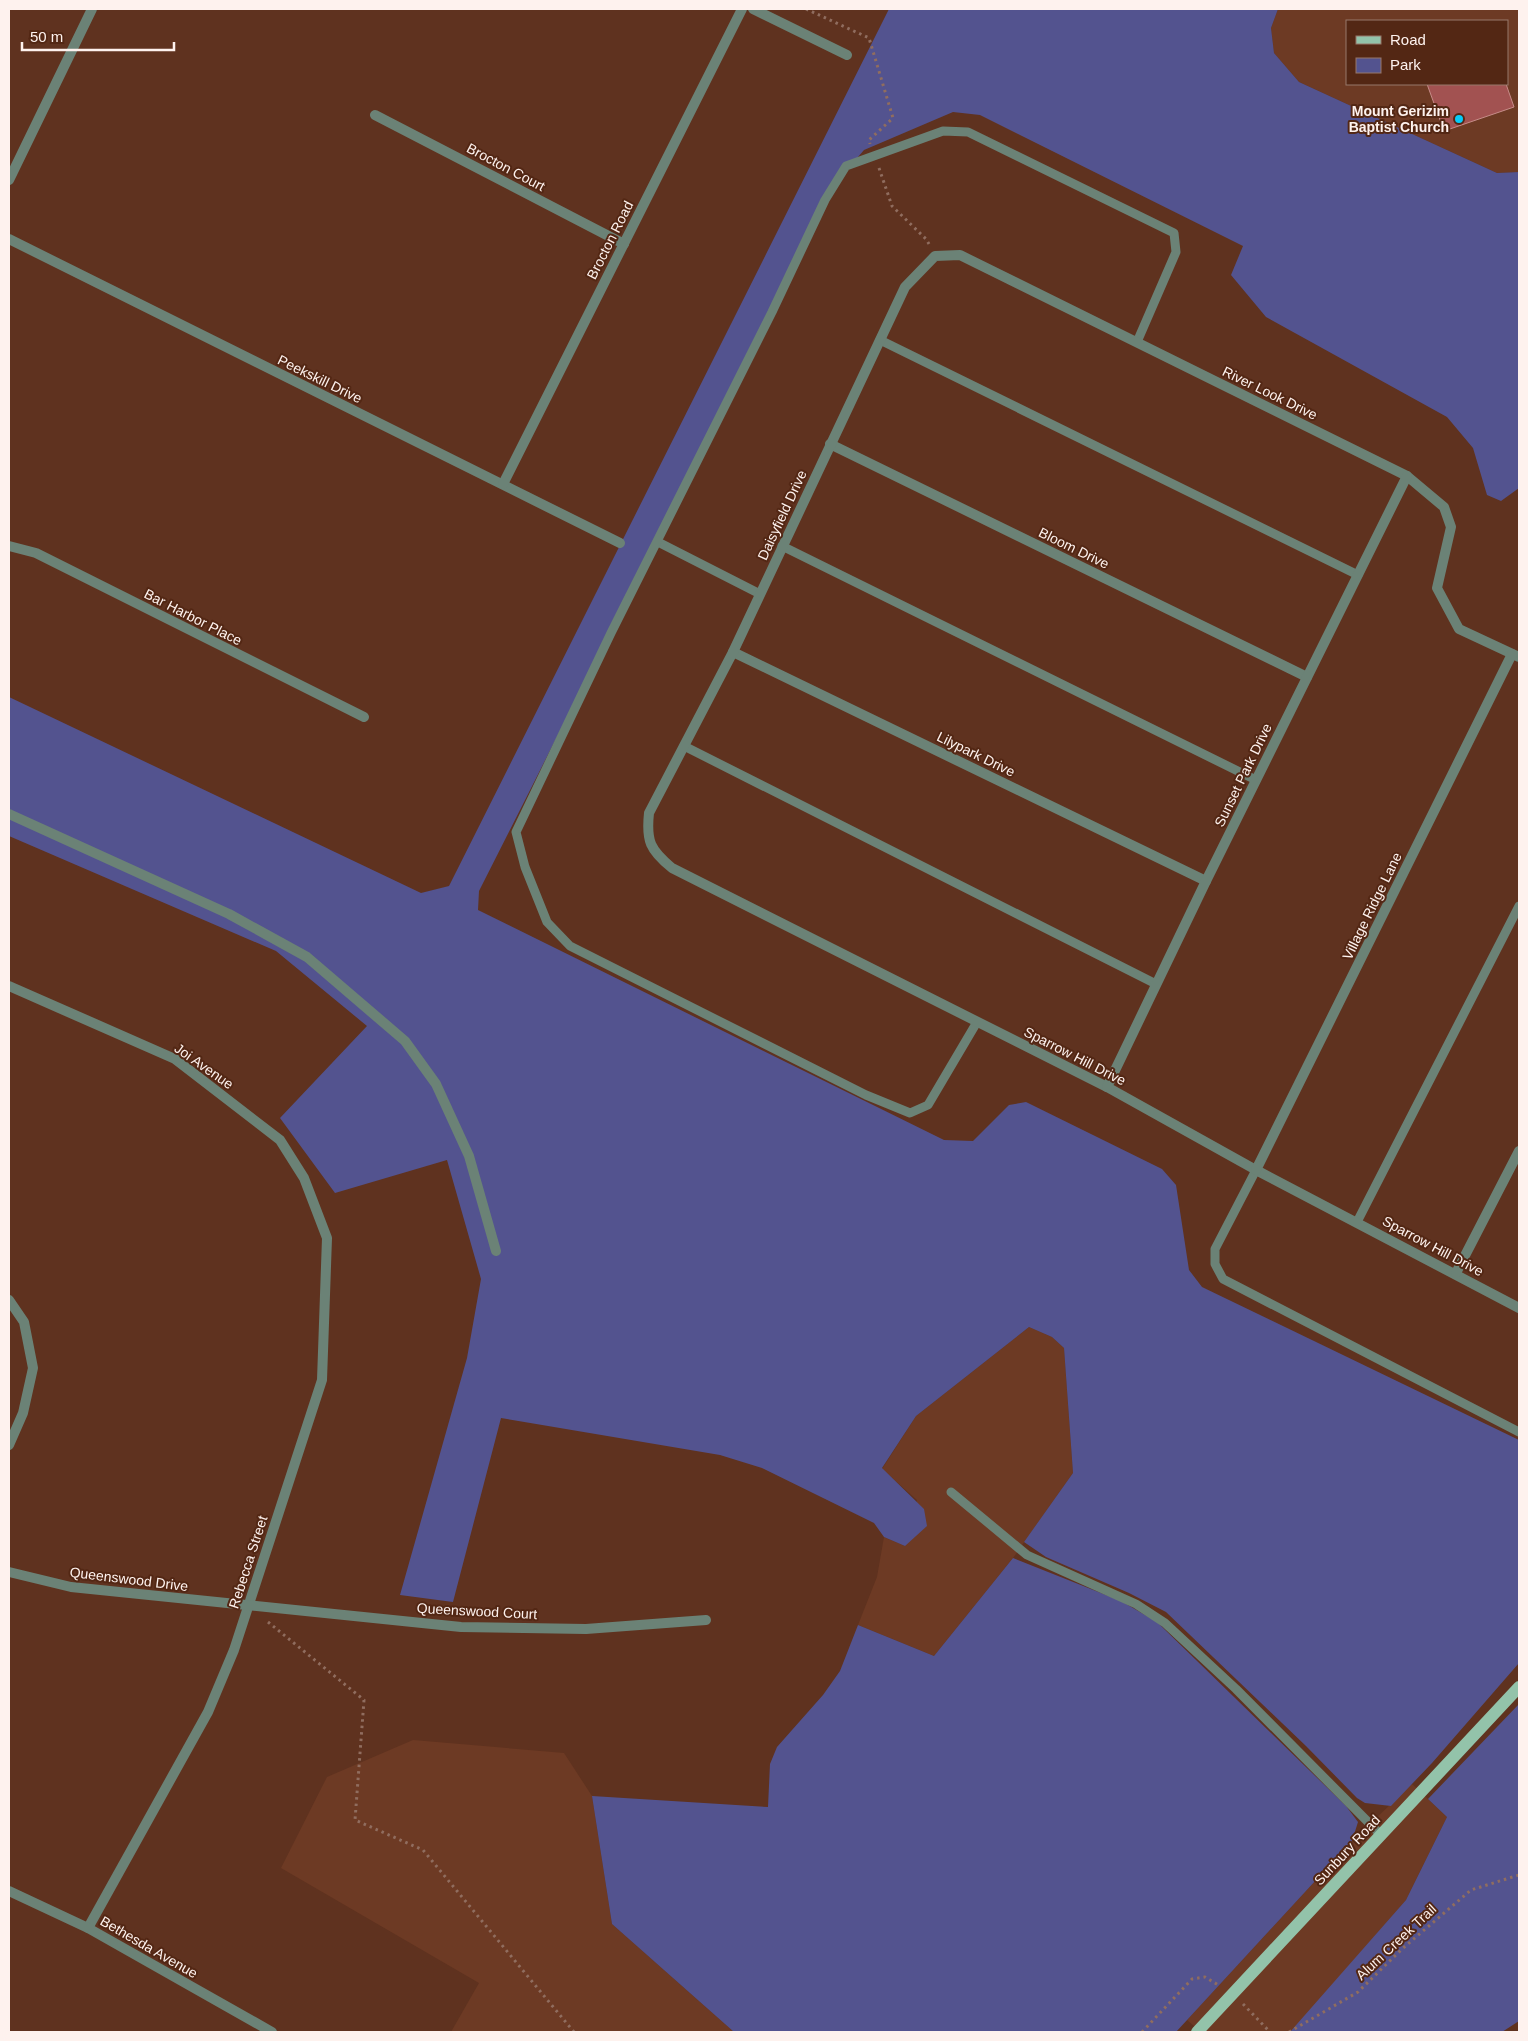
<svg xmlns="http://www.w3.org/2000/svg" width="1528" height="2041" viewBox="0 0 1528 2041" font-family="Arial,sans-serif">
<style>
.built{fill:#6d3a24;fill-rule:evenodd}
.green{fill:#53538f}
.building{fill:#a25251;stroke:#c78c89}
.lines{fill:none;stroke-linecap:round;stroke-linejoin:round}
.path{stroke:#906d5f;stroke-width:3;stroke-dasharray:2.5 4;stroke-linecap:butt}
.lane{stroke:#6b8276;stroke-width:9}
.street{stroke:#6b8276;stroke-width:10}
.primary{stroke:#93c3aa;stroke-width:12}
.poi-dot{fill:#06cbf9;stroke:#532714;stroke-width:2}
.labels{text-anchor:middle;stroke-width:4;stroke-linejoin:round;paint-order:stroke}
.poi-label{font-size:14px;font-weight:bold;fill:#fef2ee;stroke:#532714;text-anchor:end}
.street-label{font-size:14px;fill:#fef2ee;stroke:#532714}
</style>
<rect width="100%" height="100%" fill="#5f321f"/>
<g class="built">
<path d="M1278,9H1519V172L1497,173L1299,82L1274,53L1271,28ZM1347,21H1507V84H1347Z"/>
<polygon points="1029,1327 1052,1337 1064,1348 1073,1473 1013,1558 934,1656 858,1625 877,1577 884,1537 905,1546 917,1500 882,1469 916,1416"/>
<polygon points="413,1740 564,1753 592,1796 612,1924 734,2032 451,2032 479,1983 281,1868 327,1777"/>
<polygon points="1412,1784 1447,1817 1406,1900 1297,2026 1290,2032 1201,2032 1187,2020 1352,1841"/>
</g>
<g class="green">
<polygon points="889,9 1278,9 1271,28 1274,53 1299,82 1497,173 1519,172 1519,488 1501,501 1487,495 1473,448 1447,417 1266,317 1231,275 1243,246 980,115 953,112 864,150 839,179 479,891 478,910 944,1140 973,1141 1009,1105 1026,1102 1162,1169 1176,1185 1189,1270 1202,1287 1519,1440 1519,1663 1432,1763 1391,1806 1365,1803 1357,1798 1306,1746 1166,1612 1129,1593 1046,1557 1024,1542 1073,1473 1064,1348 1052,1337 1029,1327 916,1416 882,1468 924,1509 927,1526 905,1546 884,1537 874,1523 762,1468 720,1455 501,1418 453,1602 400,1595 467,1358 481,1279 447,1160 335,1193 280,1118 367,1026 276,951 9,836 9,697 421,893 449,886"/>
<polygon points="1013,1558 1121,1601 1157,1622 1346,1806 1358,1822 1352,1841 1176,2032 734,2032 612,1924 592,1796 768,1807 770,1764 777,1747 823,1695 840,1671 858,1625 934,1656"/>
<polygon points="1519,1704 1519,2021 1502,2032 1290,2032 1406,1900 1447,1817 1428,1799"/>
</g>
<polygon class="building" points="1427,84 1506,84 1514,107 1444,131"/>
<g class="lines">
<g class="path">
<polyline points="806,9 869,38 893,118 869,140 870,144"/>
<polyline points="879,168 892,206 926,239 929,244"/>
<polyline points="268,1622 364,1700 355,1820 423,1850 574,2032"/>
<polyline points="1243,2004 1270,2032"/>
<polyline points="1142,2032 1192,1979 1205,1977 1220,1986"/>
<polyline points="1289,2032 1358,1992 1402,1949 1471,1890 1519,1875"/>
</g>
<g class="lane">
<polyline points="880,340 1358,575"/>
<polyline points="658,542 760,594"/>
<polyline points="782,546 1256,780"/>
<polyline points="684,746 1156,984"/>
<polyline points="977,1022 928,1105 910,1113 866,1095 570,946 547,922 525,867 516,832 611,633 772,312 825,200 846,166 943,131 968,132 1174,233 1176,252 1137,342"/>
<polyline points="1256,1170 1215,1249 1215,1264 1223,1279 1519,1432"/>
<polyline points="1357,1222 1519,906"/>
<polyline points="951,1492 1027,1555 1136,1604 1165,1623 1236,1689 1381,1835"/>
</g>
<g class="street">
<polyline points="753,9 847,55"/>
<polyline points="375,115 624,244"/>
<polyline points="9,180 92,9"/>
<polyline points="9,239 620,543"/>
<polyline points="830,444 1307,677"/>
<polyline points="503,484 742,9"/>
<polyline points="9,546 36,553 364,717"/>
<polyline points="733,652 1206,881"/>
<path d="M1519,657L1459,629L1437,588L1451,527L1444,507L1407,476L960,255L935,256L905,287L733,652L649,813C646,841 650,850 672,868L1107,1087L1256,1170L1519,1308"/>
<polyline points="9,814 229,914 307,957 405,1041 436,1084 469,1156 496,1251"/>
<polyline points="9,986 175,1059 280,1140 304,1178 327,1238 322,1380 234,1650 208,1712 88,1928"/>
<polyline points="1107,1087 1206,881 1407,476"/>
<polyline points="1256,1170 1512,654"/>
<polyline points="1456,1273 1519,1151"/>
<polyline points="9,1300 24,1322 33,1368 23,1413 9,1445"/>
<polyline points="9,1572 71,1587 461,1627 586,1629 706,1620"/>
<polyline points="9,1891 88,1928 272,2032"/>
</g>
<polyline class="primary" points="1197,2032 1519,1687"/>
</g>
<circle class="poi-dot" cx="1459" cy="119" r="5"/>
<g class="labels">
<g class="poi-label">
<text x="1449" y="116">Mount Gerizim<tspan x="1449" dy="16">Baptist Church</tspan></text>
</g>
<g class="street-label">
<text transform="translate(506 167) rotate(28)" y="5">Brocton Court</text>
<text transform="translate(610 240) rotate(-63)" y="5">Brocton Road</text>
<text transform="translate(320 379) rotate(26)" y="5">Peekskill Drive</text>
<text transform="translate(1270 393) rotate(26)" y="5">River Look Drive</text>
<text transform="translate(782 515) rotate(-65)" y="5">Daisyfield Drive</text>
<text transform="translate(1074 548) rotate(26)" y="5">Bloom Drive</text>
<text transform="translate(193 617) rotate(27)" y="5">Bar Harbor Place</text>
<text transform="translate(976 754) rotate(26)" y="5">Lilypark Drive</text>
<text transform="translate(1243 775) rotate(-64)" y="5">Sunset Park Drive</text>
<text transform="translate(1372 906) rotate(-64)" y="5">Village Ridge Lane</text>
<text transform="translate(1075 1056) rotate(27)" y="5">Sparrow Hill Drive</text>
<text transform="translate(204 1066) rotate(35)" y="5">Joi Avenue</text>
<text transform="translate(1433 1246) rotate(28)" y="5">Sparrow Hill Drive</text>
<text transform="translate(248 1562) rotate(-72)" y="5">Rebecca Street</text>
<text transform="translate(129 1579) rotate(7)" y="5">Queenswood Drive</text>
<text transform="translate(477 1611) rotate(3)" y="5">Queenswood Court</text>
<text transform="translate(1347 1850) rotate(-47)" y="5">Sunbury Road</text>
<text transform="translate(1396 1942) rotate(-43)" y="5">Alum Creek Trail</text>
<text transform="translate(149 1947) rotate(30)" y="5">Bethesda Avenue</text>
</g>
</g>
<rect width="1528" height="2041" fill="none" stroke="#fef2ee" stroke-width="20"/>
<rect x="1346" y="20" width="162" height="65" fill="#532714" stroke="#97786b"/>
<rect x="1356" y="36" width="25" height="8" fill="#93c3aa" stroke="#97786b"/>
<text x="1390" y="45" font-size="15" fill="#fef2ee">Road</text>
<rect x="1356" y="58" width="25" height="15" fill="#53538f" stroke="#97786b"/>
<text x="1390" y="70" font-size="15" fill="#fef2ee">Park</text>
<path d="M22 42v8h152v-8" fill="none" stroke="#fef2ee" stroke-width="2.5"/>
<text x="30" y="42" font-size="15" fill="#fef2ee" stroke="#532714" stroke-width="4" paint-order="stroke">50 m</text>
</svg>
